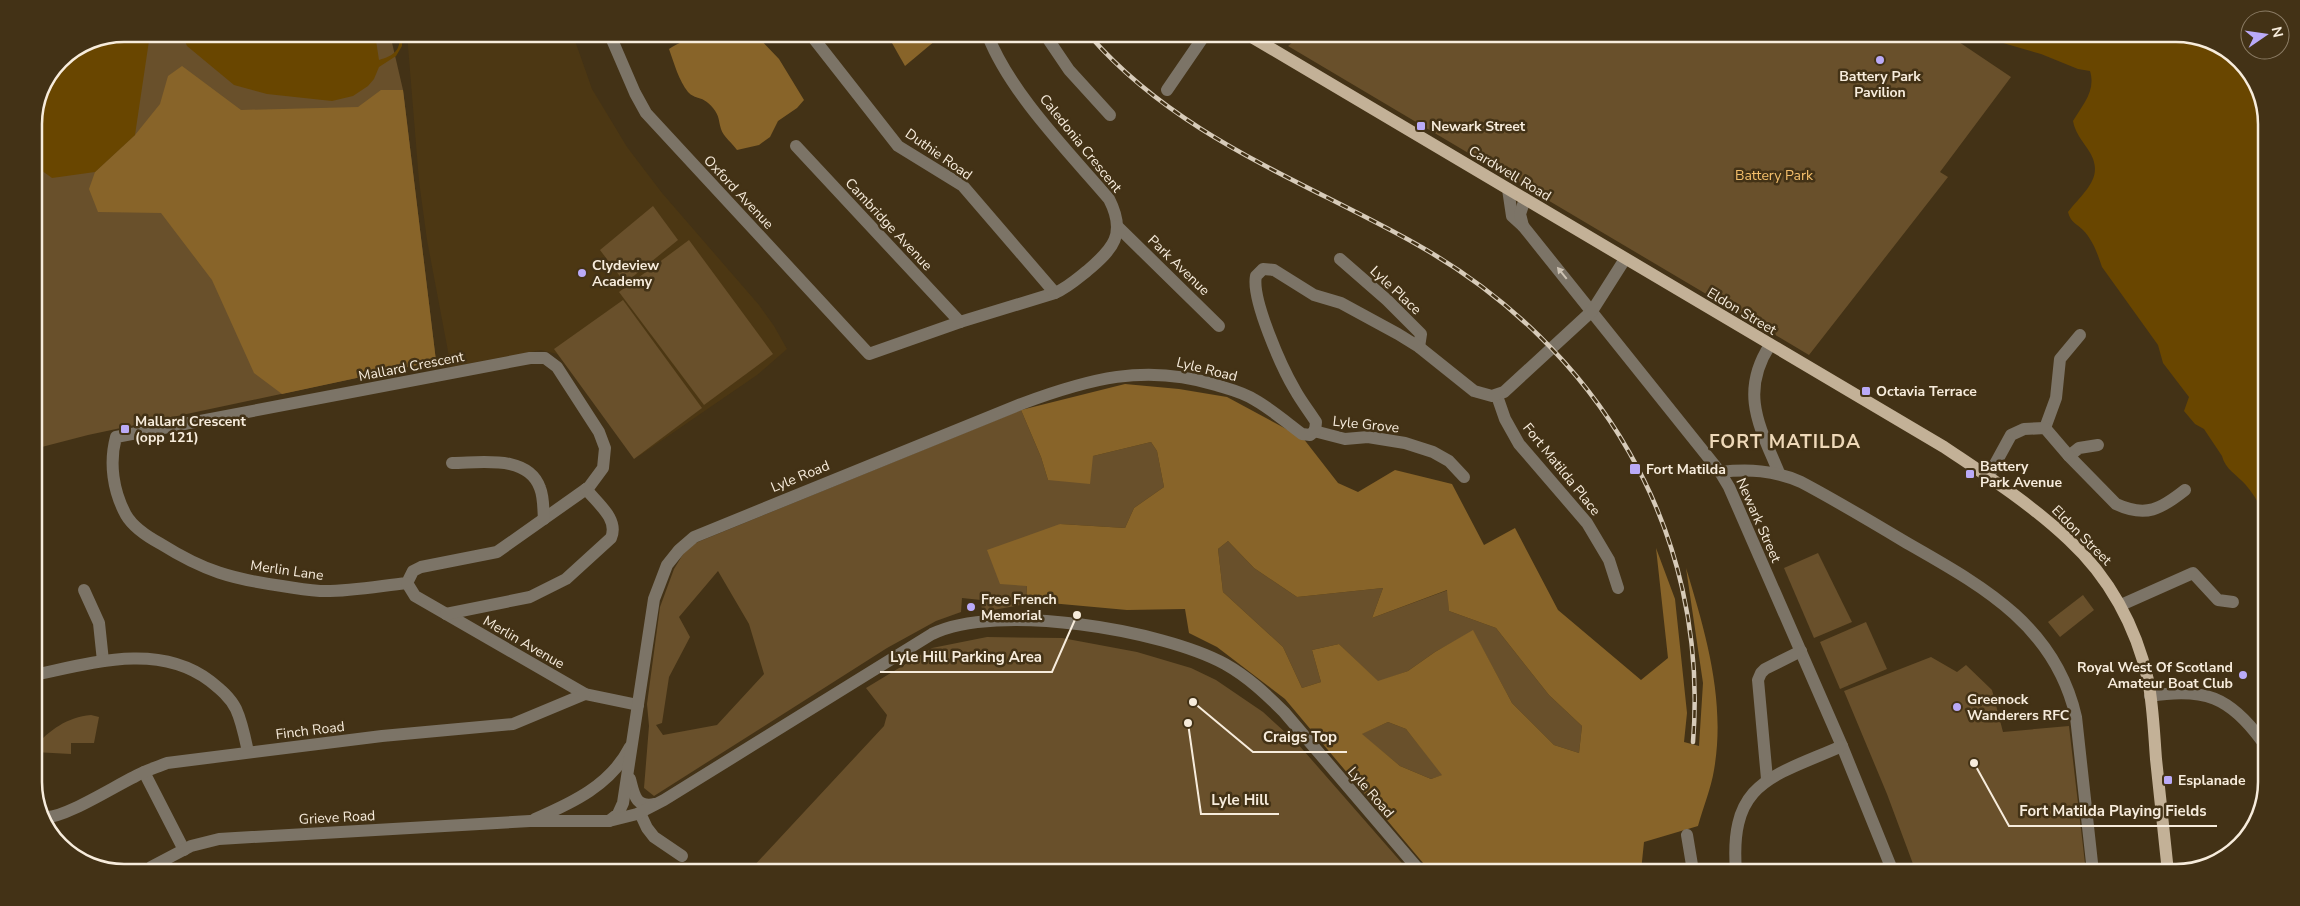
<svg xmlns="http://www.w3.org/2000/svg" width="2300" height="906" viewBox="0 0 2300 906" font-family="'Nunito Sans',sans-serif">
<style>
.built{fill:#4c3713}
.green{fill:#69502b;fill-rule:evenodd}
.forest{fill:#886429;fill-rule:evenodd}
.water{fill:#694600}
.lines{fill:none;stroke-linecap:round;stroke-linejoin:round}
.minor{stroke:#7c7467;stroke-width:12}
.major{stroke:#c3b197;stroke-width:12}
.rail-casing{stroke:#d7cbb9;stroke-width:4.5}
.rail{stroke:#433216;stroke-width:2.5;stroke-dasharray:8;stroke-linecap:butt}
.oneway{fill:#ccc2b3}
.poi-dot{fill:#baaaf7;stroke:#433216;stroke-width:2}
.labels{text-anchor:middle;stroke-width:5;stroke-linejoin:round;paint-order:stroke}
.poi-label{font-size:14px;font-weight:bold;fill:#f7ecdc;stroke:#433216;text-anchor:start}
.street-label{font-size:14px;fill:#f7ecdc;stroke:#433216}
.park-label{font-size:14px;fill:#f5c06c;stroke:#433216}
.district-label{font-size:19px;font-weight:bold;letter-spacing:1px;fill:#eed8b8;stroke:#433216}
.rim{fill:none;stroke:#f7ecdc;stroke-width:2.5}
.leader{fill:none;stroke:#f7ecdc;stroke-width:2}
.callout-dot{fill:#f7ecdc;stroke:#433216;stroke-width:2}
.callout-label{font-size:15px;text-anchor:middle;font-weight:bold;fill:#f7ecdc;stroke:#433216;stroke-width:5;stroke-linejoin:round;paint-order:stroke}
</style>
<rect width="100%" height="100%" fill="#433216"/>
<polygon class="built" points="407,34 573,35 592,89 627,147 662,193 759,305 774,326 787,349 757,375 639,456 557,354 541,350 451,367 427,240 419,181"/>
<g class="green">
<polygon points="125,34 390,34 403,90 436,361 88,435 34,449 34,119 61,60 90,41"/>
<polygon points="1299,37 1953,38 2011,77 1940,172 1948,177 1809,355 1288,46"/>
<polygon points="653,206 678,240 625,283 600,250"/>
<polygon points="689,240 773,354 704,405 619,292"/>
<polygon points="623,300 702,408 634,459 554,349"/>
<path d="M1021,410L1041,457L1048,480L1093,456L1151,442L1157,451L1164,487L1134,508L1125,528L1060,524L1027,585L1026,604L982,612L981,600L962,598L961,612L936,621L887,648L654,796L644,788L649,726L647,704L660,607L674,569L688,546ZM718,571L749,624L764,674L717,725L663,735L656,725L662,723L669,677L690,637L679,617Z"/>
<polygon points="1228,541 1254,568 1297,597 1383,588 1372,618 1448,590 1449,611 1496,628 1549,695 1582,726 1579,753 1554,745 1512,703 1473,631 1435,652 1408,671 1378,682 1339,644 1312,650 1321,682 1302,688 1283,647 1223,592 1218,549"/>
<polygon points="1818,553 1852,622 1814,638 1784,568"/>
<polygon points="2083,595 2094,610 2060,637 2048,622"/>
<polygon points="1866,622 1887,669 1840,689 1820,642"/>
<polygon points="987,637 1062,638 1137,652 1191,668 1216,680 1263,712 1297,743 1408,870 751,869 884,726 887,715 866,688 932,648"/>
<polygon points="1931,657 1957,672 1966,665 1992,690 2003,732 2069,726 2086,872 1916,872 1887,794 1844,691"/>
<path d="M91,715L99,717L94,743H71V754L34,752V747C50,730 67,717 91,715Z"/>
<polygon points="1388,722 1406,729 1443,775 1431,779 1400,766 1361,734"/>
</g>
<g class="forest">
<path d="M756,35L779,59L804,100L797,108L778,121L770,137L759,145L737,150C733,144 723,136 721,129C718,119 720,117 713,108C703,95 695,100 688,92C679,81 674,63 669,49C694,32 727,35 756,35Z"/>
<polygon points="888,36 938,36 936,40 905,66"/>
<polygon points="182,66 241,110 358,107 381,90 403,90 436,361 282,394 254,373 212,280 161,213 98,212 89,189 95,172 135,135 160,104 168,76"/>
<path d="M1125,384L1179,389L1227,397L1303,438L1338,483L1358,492L1395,470L1452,484L1484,545L1515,528L1558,610L1641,680L1668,658L1656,548L1675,599L1687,713L1684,742L1699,746L1703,683L1686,568C1706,634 1726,701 1714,770C1711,789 1703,807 1698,826L1644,842L1641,871L1429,870L1285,699L1217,647L1189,633L1185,609L1127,610L1039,602L1026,604L1027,586L1000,584L987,550L1060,524L1125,528L1134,508L1164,487L1157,451L1151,442L1093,456L1090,484L1048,480L1041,457L1021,410ZM1228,541L1254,568L1297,597L1383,588L1372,618L1447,590L1449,611L1496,628L1549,695L1582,726L1579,753L1554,745L1512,703L1473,630L1435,652L1408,671L1378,681L1339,644L1312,650L1321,682L1302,688L1283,647L1223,592L1218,549ZM1388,722L1406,729L1442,775L1431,779L1400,766L1362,734Z"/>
</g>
<g class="water">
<polygon points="125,34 150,34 135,135 95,172 52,178 34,165 34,119 61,60 90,41"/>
<path d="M182,34H375L379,60C395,55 400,51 400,34H402V46L396,56L379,67L374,79L368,86L353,96L332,101L267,94L234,85L187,46Z"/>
<path d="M1986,38L2205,39L2248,70L2266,118L2263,511C2258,502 2252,492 2245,484C2237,475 2225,469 2222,456L2204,429L2195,424L2184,411L2189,397L2163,363L2158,345L2102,267C2098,255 2093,240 2083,230C2076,223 2071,223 2068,212C2085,190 2107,176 2087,148C2081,139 2075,132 2073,121C2083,104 2096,91 2090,71L2078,69L2041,54Z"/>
</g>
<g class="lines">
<g class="minor">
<path d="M610,35L635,93L646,113L869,354L960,322L1055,293C1067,288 1077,279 1087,271C1113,249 1127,234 1109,199C1069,152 1011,94 988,36"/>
<polyline points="811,35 898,146 963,186 1055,293"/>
<polyline points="1046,36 1069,70 1110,115"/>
<polyline points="1167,90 1204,36"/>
<polyline points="796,146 960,322"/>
<polyline points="1508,189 1512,216 1523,226 1720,472 1729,487 1842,746 1893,872"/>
<polyline points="1117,226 1219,326"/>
<polyline points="1523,226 1520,214 1525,199"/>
<polyline points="1340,259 1387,300 1421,334 1419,347"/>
<path d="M1770,345C1739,393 1760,427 1779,473"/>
<path d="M530,358H545L557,367L599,432L605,448L603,468L589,487L497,552L421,567L413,571L407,583C379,586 348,592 320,591C307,590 294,588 282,586C232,579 204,571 161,544C148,537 133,527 126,515C113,491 109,463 116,437Z"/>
<polyline points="1497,396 1505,419 1519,444 1587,523 1609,560 1618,588"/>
<polyline points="2045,428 2056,398 2060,359 2080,335"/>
<polyline points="1314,431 1345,439 1368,437 1405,443 1433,452 1449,461 1464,477"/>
<polyline points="2069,456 2079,448 2098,445"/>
<path d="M452,463C480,463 528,454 540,488C544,498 543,509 544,519"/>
<path d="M1720,472C1748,469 1774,470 1801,482C1837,501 1872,522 1907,543C1982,586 2055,625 2076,717L2093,872"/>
<path d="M1988,477L2011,435L2024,429L2045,428L2069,456L2116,504C2146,518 2161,509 2185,490"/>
<polyline points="407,583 415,596 585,694 638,705"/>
<polyline points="84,590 99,623 103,661"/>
<polyline points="2121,605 2193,573 2218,600 2233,602"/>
<path d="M446,614L530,597L566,579L611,538C619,519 598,504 586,489"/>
<path d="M34,675C91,663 159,642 210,681C220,689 230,697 236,709C242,722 245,738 248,752"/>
<path d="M2150,696C2204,687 2230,697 2262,741"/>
<polyline points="144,772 184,850"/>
<path d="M630,779C634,794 635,808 655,804"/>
<polyline points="1767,779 1758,680 1761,673 1765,669 1801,651"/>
<polyline points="640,813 647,828 654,837 682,856"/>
<path d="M45,817C63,819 115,786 134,777C144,771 155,768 167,763L382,736L513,724L585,694"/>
<path d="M535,819C572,803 611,785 630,747"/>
<path d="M609,821L618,814L623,803L654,599L667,565L679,550L694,537L1021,404C1088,379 1145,363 1216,385C1229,389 1243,392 1255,400C1271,409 1286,422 1302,434L1310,435L1315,431L1316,422C1309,411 1301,401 1295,390C1282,368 1251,299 1256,276L1263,269L1274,270L1314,295L1341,303L1398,334L1419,347L1474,391L1492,396L1504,392L1592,311L1625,259"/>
<polyline points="1687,835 1693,871"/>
<path d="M151,867L191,846L219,839L530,821H609L637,814L664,800L932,634C997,602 1163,630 1225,664C1248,677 1266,694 1284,712L1419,870"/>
<path d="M1736,871C1729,781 1772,777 1842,746"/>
</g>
<path class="major" d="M1250,36L1944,447C1987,476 2031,504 2069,540C2109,577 2136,626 2148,680C2153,705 2154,733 2156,759C2160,797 2164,834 2168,872"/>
<defs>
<path id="rail" d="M1090,36C1178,137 1302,180 1416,244C1598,346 1710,531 1693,742"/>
</defs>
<use href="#rail" class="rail-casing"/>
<use href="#rail" class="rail"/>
</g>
<defs><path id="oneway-solid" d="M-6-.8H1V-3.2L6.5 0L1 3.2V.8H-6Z" transform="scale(1.25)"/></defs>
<use class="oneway" href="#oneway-solid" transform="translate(1562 273) rotate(-129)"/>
<g class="poi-dot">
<circle cx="1880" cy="60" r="5"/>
<rect x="1416" y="121" width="10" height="10" rx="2.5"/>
<circle cx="582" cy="273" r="5"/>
<rect x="1861" y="386" width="10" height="10" rx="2.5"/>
<rect x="120" y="424" width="10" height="10" rx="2.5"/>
<rect x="1629" y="463" width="12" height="12" rx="2.5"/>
<rect x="1965" y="469" width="10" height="10" rx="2.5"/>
<circle cx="971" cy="607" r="5"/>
<circle cx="2243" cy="675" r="5"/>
<circle cx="1957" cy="707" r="5"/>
<rect x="2163" y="775" width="10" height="10" rx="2.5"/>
</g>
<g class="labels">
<g class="poi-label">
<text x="1880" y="81" text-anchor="middle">Battery Park<tspan x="1880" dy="16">Pavilion</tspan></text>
<text x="1431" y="131">Newark Street</text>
<text x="592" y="270">Clydeview<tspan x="592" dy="16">Academy</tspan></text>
<text x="1876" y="396">Octavia Terrace</text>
<text x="135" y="426">Mallard Crescent<tspan x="135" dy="16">(opp 121)</tspan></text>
<text x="1980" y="471">Battery<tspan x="1980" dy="16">Park Avenue</tspan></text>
<text x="1646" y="474">Fort Matilda</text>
<text x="981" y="604">Free French<tspan x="981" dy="16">Memorial</tspan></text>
<text x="2233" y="672" text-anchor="end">Royal West Of Scotland<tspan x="2233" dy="16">Amateur Boat Club</tspan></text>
<text x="1967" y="704">Greenock<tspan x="1967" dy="16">Wanderers RFC</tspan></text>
<text x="2178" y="785">Esplanade</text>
</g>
<g class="street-label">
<text transform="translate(1081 143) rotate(51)" y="5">Caledonia Crescent</text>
<text transform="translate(939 154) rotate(35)" y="5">Duthie Road</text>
<text transform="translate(1510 173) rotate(31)" y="5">Cardwell Road</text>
<text transform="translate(739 192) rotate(47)" y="5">Oxford Avenue</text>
<text transform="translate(889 224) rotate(47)" y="5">Cambridge Avenue</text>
<text transform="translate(1179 265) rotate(44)" y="5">Park Avenue</text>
<text transform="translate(1396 290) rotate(43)" y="5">Lyle Place</text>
<text transform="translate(1742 311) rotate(31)" y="5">Eldon Street</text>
<text transform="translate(411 366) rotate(-11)" y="5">Mallard Crescent</text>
<text transform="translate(1207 369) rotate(14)" y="5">Lyle Road</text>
<text transform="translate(1366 424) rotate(6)" y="5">Lyle Grove</text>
<text transform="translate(1562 469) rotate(51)" y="5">Fort Matilda Place</text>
<text transform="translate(800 476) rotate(-22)" y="5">Lyle Road</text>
<text transform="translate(1759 520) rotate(66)" y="5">Newark Street</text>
<text transform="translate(2082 535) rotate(45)" y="5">Eldon Street</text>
<text transform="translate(287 570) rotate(8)" y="5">Merlin Lane</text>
<text transform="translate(524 642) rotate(30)" y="5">Merlin Avenue</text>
<text transform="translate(310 730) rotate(-7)" y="5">Finch Road</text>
<text transform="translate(1371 792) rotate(49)" y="5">Lyle Road</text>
<text transform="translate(337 817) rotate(-3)" y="5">Grieve Road</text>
</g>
<g class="park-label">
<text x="1774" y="180">Battery Park</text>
</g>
<g class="district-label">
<text x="1785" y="448">FORT MATILDA</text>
</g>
</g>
<path d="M0 0H2300V906H0ZM124 42H2176A82 82 0 0 1 2258 124V782A82 82 0 0 1 2176 864H124A82 82 0 0 1 42 782V124A82 82 0 0 1 124 42Z" fill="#433216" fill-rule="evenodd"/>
<path class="rim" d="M124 42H2176A82 82 0 0 1 2258 124V782A82 82 0 0 1 2176 864H124A82 82 0 0 1 42 782V124A82 82 0 0 1 124 42Z"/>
<path class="leader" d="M1077 615L1052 672H880M1193 702L1253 752H1347M1188 723L1201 814H1279M1974 763L2009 826H2217"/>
<g class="callout-dot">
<circle cx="1077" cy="615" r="5"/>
<circle cx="1193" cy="702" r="5"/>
<circle cx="1188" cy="723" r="5"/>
<circle cx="1974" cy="763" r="5"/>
</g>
<g class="callout-label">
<text x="966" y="662">Lyle Hill Parking Area</text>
<text x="1300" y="742">Craigs Top</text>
<text x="1240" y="805">Lyle Hill</text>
<text x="2113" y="816">Fort Matilda Playing Fields</text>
</g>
<g transform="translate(2265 35) rotate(77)"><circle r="24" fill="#433216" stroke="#8b7c65"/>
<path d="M0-4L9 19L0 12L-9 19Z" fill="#baaaf7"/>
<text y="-8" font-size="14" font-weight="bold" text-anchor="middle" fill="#f7ecdc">N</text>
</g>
</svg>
